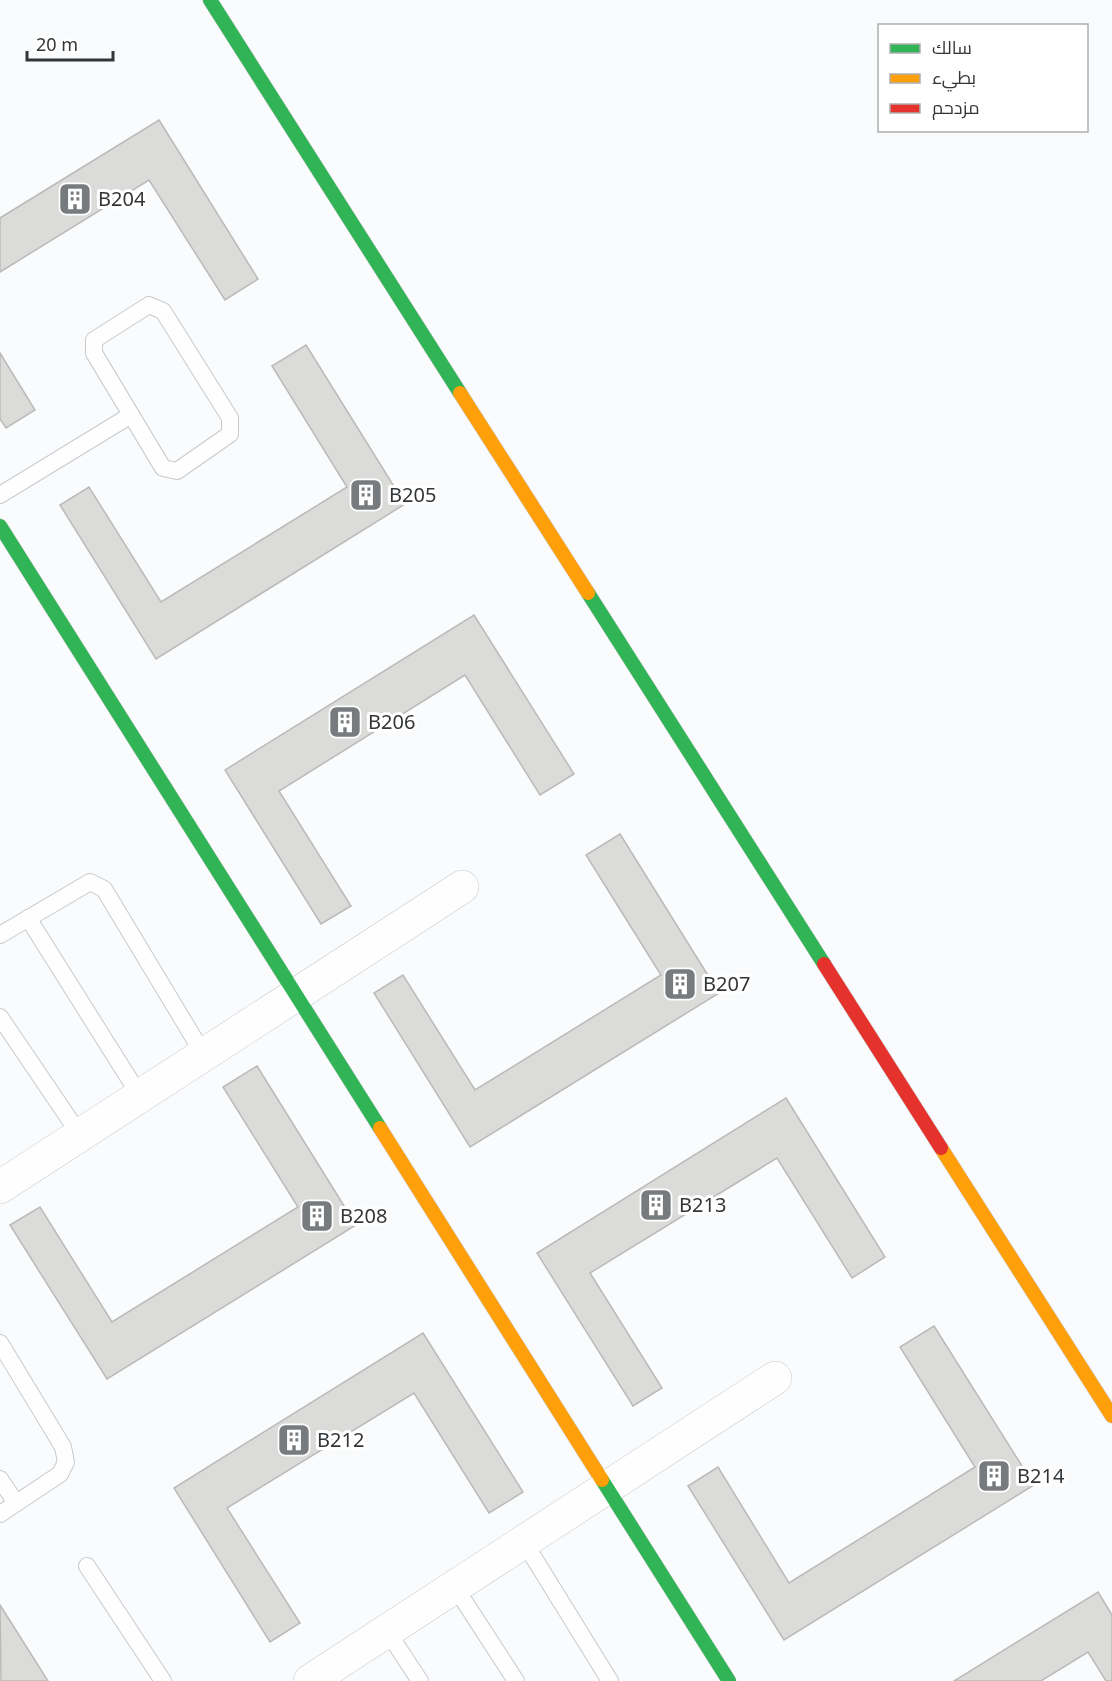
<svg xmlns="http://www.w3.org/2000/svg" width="1112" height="1681" viewBox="0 0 1112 1681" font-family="'Noto Sans',Cairo,sans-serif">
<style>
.building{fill:#dbdbda;stroke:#babab9;stroke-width:1.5}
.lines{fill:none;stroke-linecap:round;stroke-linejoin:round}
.lane-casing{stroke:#c8cacc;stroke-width:18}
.street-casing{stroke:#c8cacc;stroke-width:34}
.fast-casing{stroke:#c8cacc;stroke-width:15}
.slow-casing{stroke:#c8cacc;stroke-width:15}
.jam-casing{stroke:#c8cacc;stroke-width:15}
.lane{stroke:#fefeff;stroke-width:16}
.street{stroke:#fefeff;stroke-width:33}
.fast{stroke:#30b455;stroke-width:14}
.slow{stroke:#ff9f0a;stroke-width:14}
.jam{stroke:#e5322d;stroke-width:14}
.labels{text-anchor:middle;stroke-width:6;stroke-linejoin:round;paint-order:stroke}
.poi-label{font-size:20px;fill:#333638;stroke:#fff;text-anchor:start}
</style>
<rect width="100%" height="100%" fill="#f9fbfd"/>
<g class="building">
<polygon points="159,120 258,279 225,300 149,180 0,272 0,218"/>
<polygon points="306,345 405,504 156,659 60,505 89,487 161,602 347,487 272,366"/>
<polygon points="0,353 35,410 6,428 0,419"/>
<polygon points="474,615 574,774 540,795 465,675 279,791 351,906 321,924 225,770"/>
<polygon points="620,834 719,993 470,1147 374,993 403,975 475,1090 661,975 586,855"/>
<polygon points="257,1066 356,1225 107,1379 10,1225 40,1207 112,1322 298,1207 223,1087"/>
<polygon points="786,1098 885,1257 852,1278 777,1158 590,1273 662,1388 633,1406 537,1253"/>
<polygon points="934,1326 1034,1485 784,1640 688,1486 718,1467 789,1583 975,1467 900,1347"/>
<polygon points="423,1333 523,1492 489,1513 414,1393 227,1508 300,1623 270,1642 174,1488"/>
<polygon points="1098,1592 1112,1615 1112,1681 1106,1681 1088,1652 1041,1681 954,1681"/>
<polygon points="0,1605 48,1681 1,1681"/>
</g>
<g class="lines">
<defs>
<g id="lane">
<polygon points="149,305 163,311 230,418 230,434 177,471 163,468 94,353 94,340"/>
<polyline points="0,495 131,415"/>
<polyline points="28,918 140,1096"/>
<polyline points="0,935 90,882 104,889 204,1055"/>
<polyline points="0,1017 80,1135"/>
<polyline points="0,1343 63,1447 66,1462 60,1474 0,1514"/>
<polyline points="0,1479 16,1503"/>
<polyline points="524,1542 610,1681"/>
<polyline points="87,1566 163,1681"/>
<polyline points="455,1587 516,1681"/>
<polyline points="387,1631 420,1681"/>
</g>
<g id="street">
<polyline points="0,1187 462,887"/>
<polyline points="310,1681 775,1378"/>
</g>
<g id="fast">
<polyline points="210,0 460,393"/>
<polyline points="0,526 380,1128"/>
<polyline points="588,593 824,964"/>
<polyline points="602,1480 729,1681"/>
</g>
<g id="slow">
<polyline points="460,393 588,593"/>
<polyline points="380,1128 602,1480"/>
<polyline points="941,1148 1112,1416"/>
</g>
<polyline id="jam" points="824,964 941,1148"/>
</defs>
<use href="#lane" class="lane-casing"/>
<use href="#street" class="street-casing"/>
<use href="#fast" class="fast-casing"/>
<use href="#slow" class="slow-casing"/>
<use href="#jam" class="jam-casing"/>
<use href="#lane" class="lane"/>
<use href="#street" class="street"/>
<use href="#fast" class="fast"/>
<use href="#slow" class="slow"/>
<use href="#jam" class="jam"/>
</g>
<defs>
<symbol id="building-square" viewBox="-11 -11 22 22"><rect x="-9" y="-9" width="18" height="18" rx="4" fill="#787b7d" stroke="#fff"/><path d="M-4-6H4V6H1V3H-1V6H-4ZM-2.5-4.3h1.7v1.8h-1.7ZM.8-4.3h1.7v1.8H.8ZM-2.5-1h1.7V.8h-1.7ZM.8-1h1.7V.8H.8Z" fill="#fff"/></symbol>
</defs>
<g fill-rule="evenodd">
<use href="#building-square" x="56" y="180" width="38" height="38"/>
<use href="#building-square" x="347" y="476" width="38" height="38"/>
<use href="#building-square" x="326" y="703" width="38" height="38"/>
<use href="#building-square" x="661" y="965" width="38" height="38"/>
<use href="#building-square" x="637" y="1186" width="38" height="38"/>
<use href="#building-square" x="298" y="1197" width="38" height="38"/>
<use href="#building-square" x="275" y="1421" width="38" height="38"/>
<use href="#building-square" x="975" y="1457" width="38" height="38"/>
</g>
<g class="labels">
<g class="poi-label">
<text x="98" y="206">B204</text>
<text x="389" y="502">B205</text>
<text x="368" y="729">B206</text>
<text x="703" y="991">B207</text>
<text x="679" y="1212">B213</text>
<text x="340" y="1223">B208</text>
<text x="317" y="1447">B212</text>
<text x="1017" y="1483">B214</text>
</g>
</g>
<rect x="878" y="24" width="210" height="108" fill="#ffffff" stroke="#adafaf" stroke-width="1.5"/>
<rect x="890" y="44" width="30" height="9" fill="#30b455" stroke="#adafaf" stroke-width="1.5"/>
<text x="932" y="54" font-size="18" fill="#333638">سالك</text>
<rect x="890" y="74" width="30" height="9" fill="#ff9f0a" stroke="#adafaf" stroke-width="1.5"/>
<text x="932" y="84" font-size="18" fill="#333638">بطيء</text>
<rect x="890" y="104" width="30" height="9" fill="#e5322d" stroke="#adafaf" stroke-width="1.5"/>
<text x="932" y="114" font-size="18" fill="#333638">مزدحم</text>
<path d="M27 51v9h86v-9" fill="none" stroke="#333638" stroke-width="3"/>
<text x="36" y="51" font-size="18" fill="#333638" stroke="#ffffff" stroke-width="4.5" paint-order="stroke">20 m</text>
</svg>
